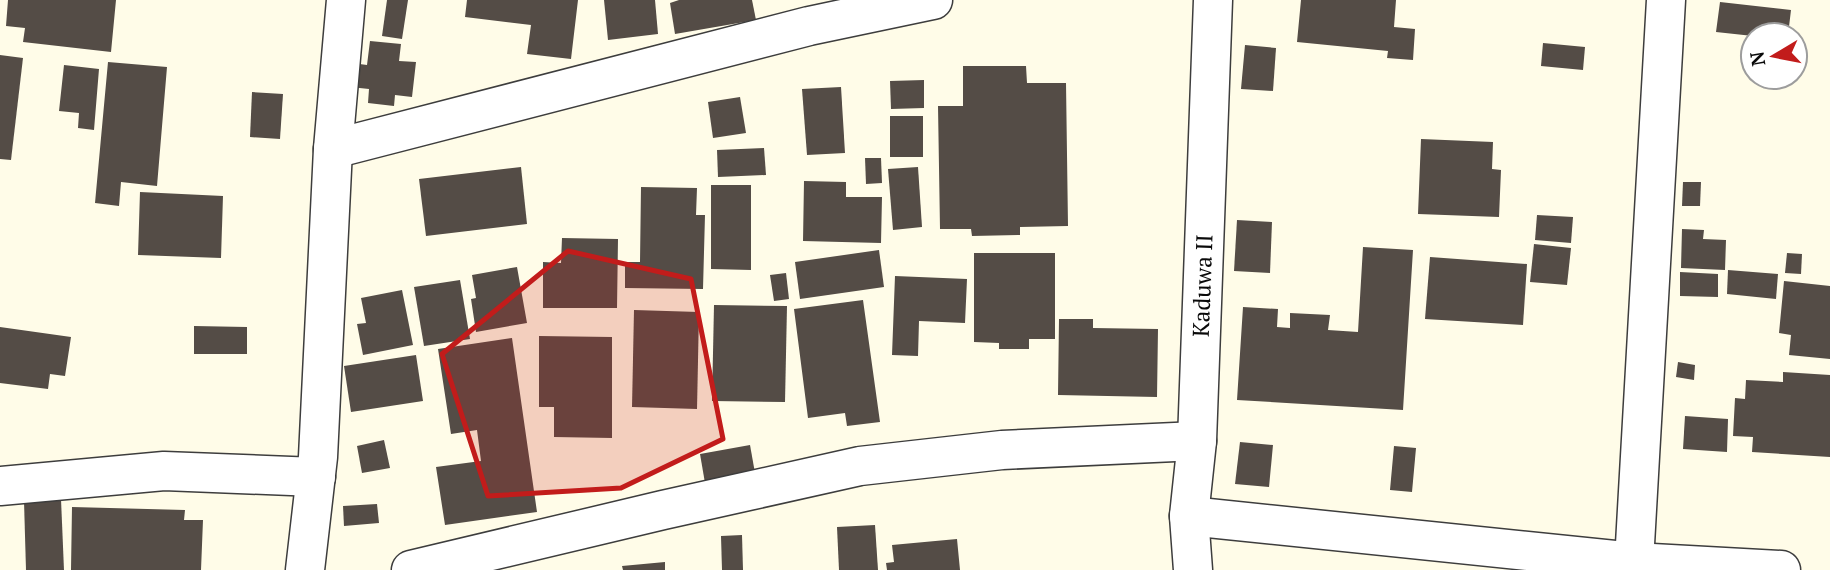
<svg xmlns="http://www.w3.org/2000/svg" width="1830" height="570" viewBox="0 0 1830 570" font-family="'PT Serif',serif">
<style>
.building{fill:#544c46}
.lines{fill:none;stroke-linecap:round;stroke-linejoin:round}
.street-casing{stroke:#3d3d3d;stroke-width:41}
.street{stroke:#fff;stroke-width:38}
.marked{fill:#c21c1b;fill-opacity:0.2;stroke:#c21c1b;stroke-width:5;stroke-linejoin:round}
.labels{text-anchor:middle;stroke-width:7;stroke-linejoin:round;paint-order:stroke}
.street-label{font-size:23px;fill:#0a0a0a;stroke:#fff}
</style>
<rect width="100%" height="100%" fill="#fffce8"/>
<g class="building">
<polygon points="8,0 116,0 111,52 23,42 25,28 6,26"/>
<polygon points="387,0 408,0 402,39 382,36"/>
<polygon points="467,0 578,0 571,59 527,54 531,25 465,17"/>
<polygon points="604,0 655,0 658,34 608,40"/>
<polygon points="679,0 752,0 756,20 675,34 670,3"/>
<polygon points="1301,0 1396,0 1394,27 1415,29 1413,60 1387,58 1388,51 1297,42"/>
<polygon points="1720,2 1791,10 1788,35 1753,35 1753,36 1716,32"/>
<polygon points="370,41 401,44 399,61 416,62 412,97 395,95 394,106 368,103 369,89 350,87 352,63 367,65"/>
<polygon points="1543,43 1585,47 1583,70 1541,66"/>
<polygon points="1245,45 1276,48 1273,91 1241,89"/>
<polygon points="0,55 23,58 11,160 0,159"/>
<polygon points="108,62 167,67 157,186 121,182 119,206 95,203"/>
<polygon points="64,65 99,69 94,130 78,128 79,113 59,111"/>
<polygon points="963,66 1026,66 1027,83 1066,83 1068,226 1020,227 1020,235 972,236 971,229 940,229 938,106 963,106"/>
<polygon points="924,80 924,108 891,109 890,81"/>
<polygon points="841,87 845,153 807,155 802,89"/>
<polygon points="252,92 283,94 280,139 250,137"/>
<polygon points="740,97 746,133 713,138 708,102"/>
<rect x="890" y="116" width="33" height="41"/>
<polygon points="1421,139 1493,142 1492,169 1501,170 1499,217 1418,214"/>
<polygon points="764,148 766,175 718,177 717,150"/>
<polygon points="865,158 881,158 882,183 866,184"/>
<polygon points="521,167 527,224 426,236 419,179"/>
<polygon points="918,167 922,227 893,230 888,169"/>
<polygon points="804,181 846,182 846,197 882,197 881,243 803,241"/>
<polygon points="1683,182 1701,182 1700,206 1682,206"/>
<polygon points="711,185 751,185 751,270 711,269"/>
<polygon points="641,187 697,188 696,215 705,215 703,289 625,288 625,262 640,262"/>
<polygon points="140,192 223,196 221,258 138,255"/>
<polygon points="1537,215 1573,217 1571,243 1535,240"/>
<polygon points="1237,220 1272,222 1270,273 1234,271"/>
<polygon points="1682,229 1704,230 1703,239 1726,240 1725,270 1681,268"/>
<polygon points="562,238 618,239 617,308 543,308 543,262 561,263"/>
<polygon points="1534,244 1571,248 1567,285 1530,282"/>
<polygon points="1363,247 1413,250 1403,410 1237,400 1243,307 1278,309 1277,327 1290,328 1290,313 1330,315 1328,330 1358,332"/>
<polygon points="879,250 884,287 800,299 795,262"/>
<polygon points="974,253 1055,253 1055,339 1029,339 1029,349 999,349 999,343 974,342"/>
<polygon points="1787,253 1802,254 1801,274 1785,273"/>
<polygon points="1430,257 1527,264 1523,325 1425,319"/>
<polygon points="517,267 527,323 476,332 471,299 476,298 472,275"/>
<polygon points="1728,270 1778,274 1776,299 1727,294"/>
<polygon points="1680,272 1718,274 1718,297 1680,296"/>
<polygon points="786,273 789,299 774,301 770,275"/>
<polygon points="895,276 967,279 965,323 919,321 918,356 892,355"/>
<polygon points="460,280 470,339 424,346 414,287"/>
<polygon points="1784,281 1830,286 1830,359 1789,355 1791,335 1779,333"/>
<polygon points="402,290 413,345 363,355 357,324 366,323 361,298"/>
<polygon points="863,300 880,422 847,426 845,413 808,418 794,309"/>
<polygon points="714,305 787,306 785,402 712,401"/>
<polygon points="634,310 699,312 697,409 632,407"/>
<polygon points="1059,319 1093,319 1093,328 1158,329 1157,397 1058,395"/>
<polygon points="194,326 247,327 247,354 194,354"/>
<polygon points="0,327 71,337 65,376 50,374 48,389 0,383"/>
<polygon points="539,336 612,337 612,438 554,437 554,407 539,407"/>
<polygon points="512,338 537,512 445,525 436,467 481,461 477,430 451,434 438,349"/>
<polygon points="416,355 423,401 351,412 344,366"/>
<polygon points="1678,362 1695,365 1694,380 1676,377"/>
<polygon points="1783,372 1830,375 1830,457 1752,452 1753,437 1733,436 1735,398 1745,399 1746,380 1783,382"/>
<polygon points="1685,416 1728,419 1727,452 1683,449"/>
<polygon points="384,440 390,468 362,473 357,446"/>
<polygon points="1240,442 1273,445 1269,487 1235,484"/>
<polygon points="750,445 755,473 705,483 700,454"/>
<polygon points="1394,446 1416,448 1412,492 1390,490"/>
<polygon points="61,499 64,570 26,570 24,501"/>
<polygon points="377,504 379,523 344,526 343,506"/>
<polygon points="72,507 185,510 184,520 203,520 201,570 71,570"/>
<polygon points="875,525 878,570 839,570 837,527"/>
<polygon points="742,535 743,570 722,570 721,536"/>
<polygon points="957,539 960,570 887,570 886,563 894,562 892,545"/>
<polygon points="665,562 665,570 623,570 622,566"/>
</g>
<g class="lines">
<defs>
<g id="street">
<polyline points="333,149 809,26 933,0"/>
<polyline points="0,486 164,471 316,477"/>
<polyline points="1189,516 1634,562 1781,570"/>
<polyline points="1634,562 1666,0"/>
<polyline points="305,570 318,457 333,149 346,0"/>
<polyline points="411,570 663,510 860,466 1002,450 1197,441"/>
<path id="s1" d="M1193,570L1189,516L1197,441L1213,0"/>
</g>
</defs>
<use href="#street" class="street-casing"/>
<use href="#street" class="street"/>
</g>
<path class="marked" d="M568,251L691,279L723,439L621,488L488,496L442,354Z"/>
<g class="labels">
<g class="street-label">
<text dy="8" stroke="none"><textPath href="#s1" startOffset="285">Kaduwa II</textPath></text>
</g>
</g>
<g transform="translate(1774 56) rotate(260)"><circle r="33" fill="#ffffff" stroke="#9d9d9d" stroke-width="2"/>
<path d="M0-5L12 26L0 18L-12 26Z" fill="#c21c1b"/>
<text y="-10" font-size="19" font-weight="bold" text-anchor="middle" fill="#0a0a0a">N</text>
</g>
</svg>
